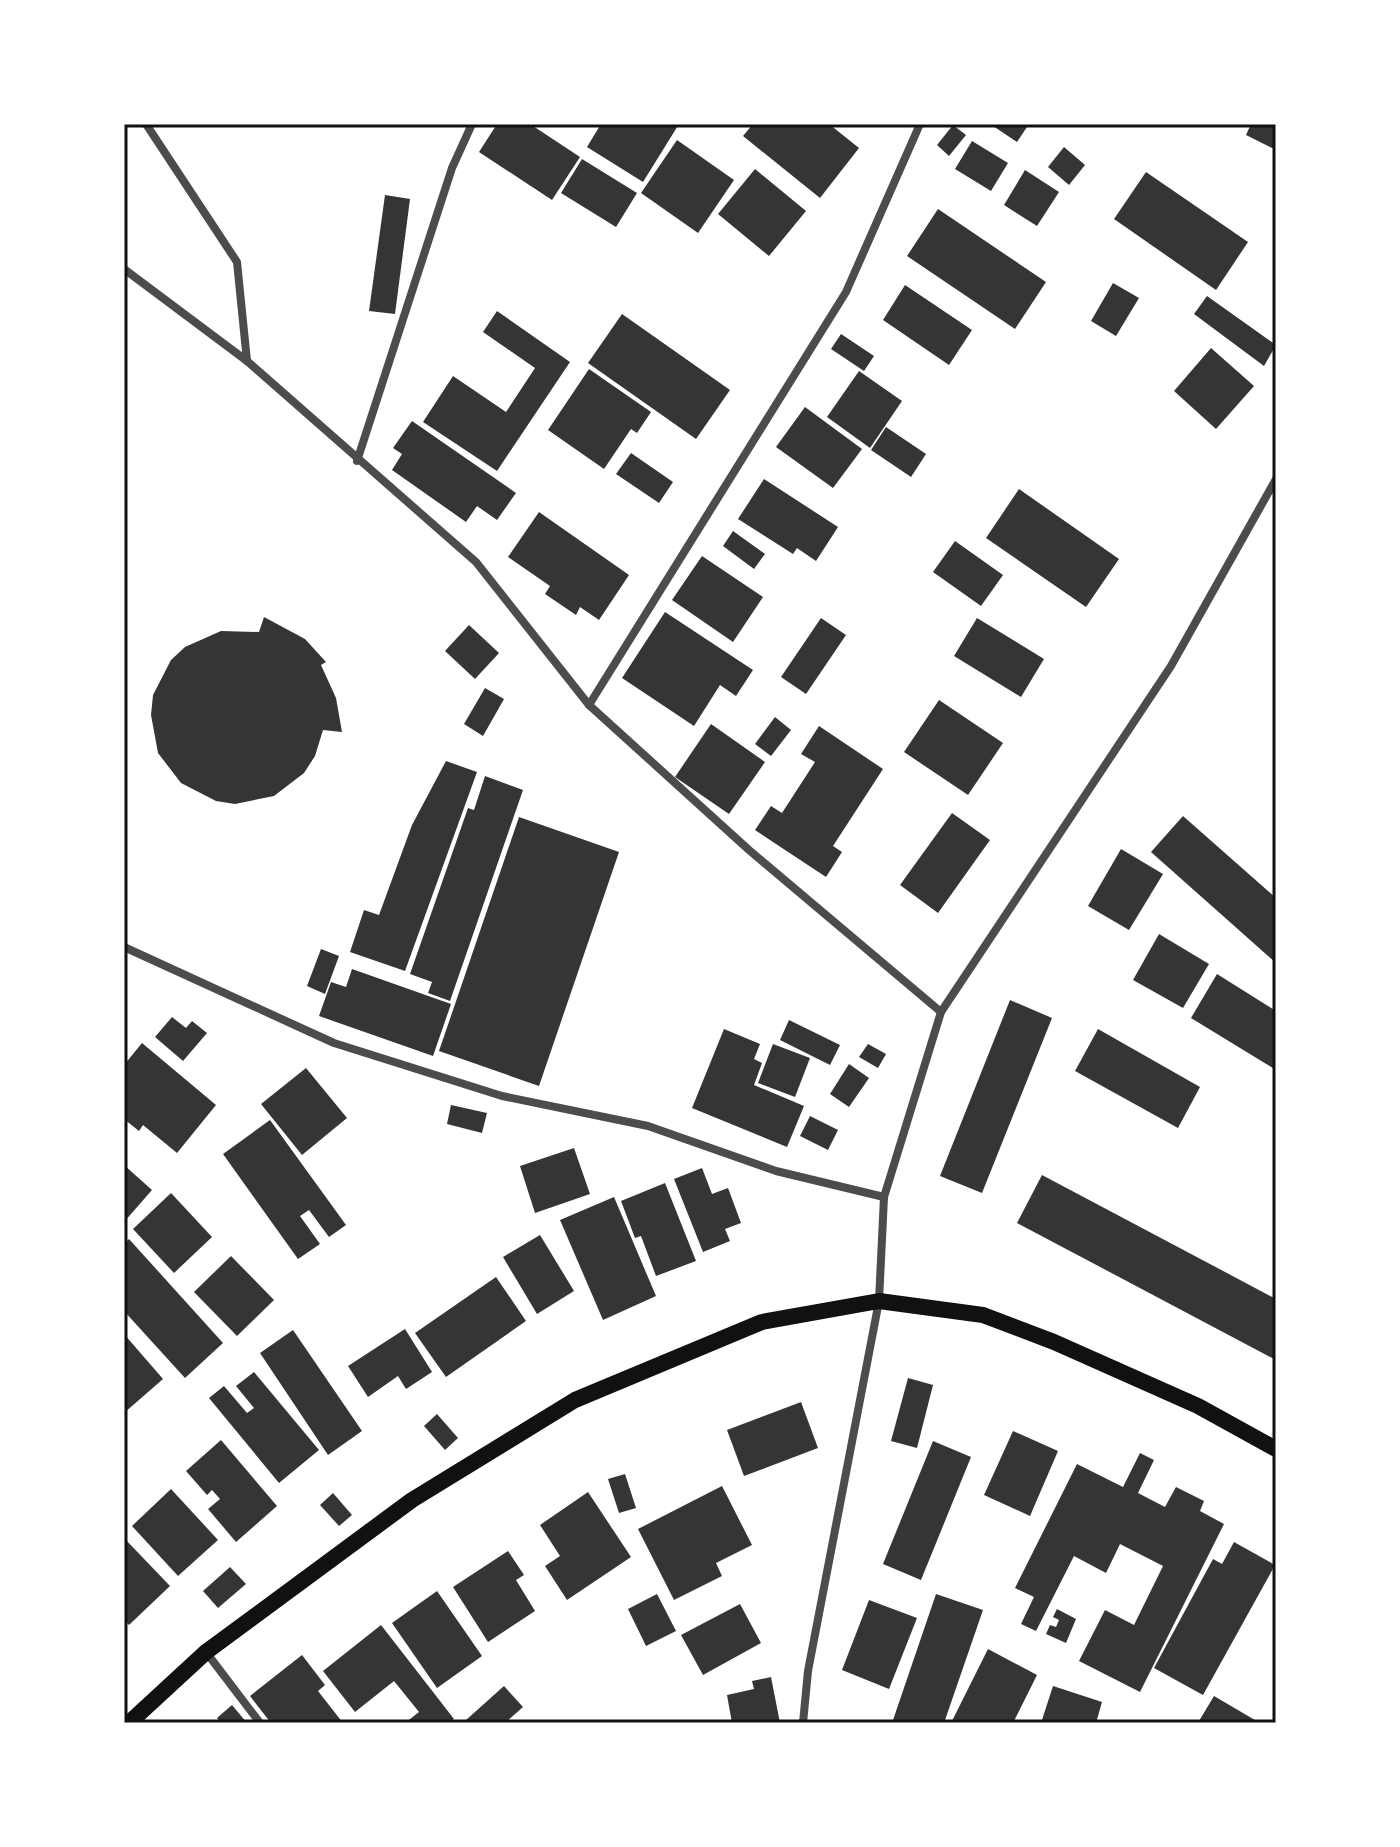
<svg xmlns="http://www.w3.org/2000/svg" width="1400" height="1847" viewBox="0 0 1400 1847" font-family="Inter,sans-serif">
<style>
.building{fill:#353535}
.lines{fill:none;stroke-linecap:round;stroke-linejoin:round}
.minor{stroke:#4c4c4c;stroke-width:8}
.secondary{stroke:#111;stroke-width:16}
.neatline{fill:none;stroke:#111;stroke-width:3}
</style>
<rect width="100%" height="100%" fill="#fff"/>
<g class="building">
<polygon points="497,124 530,124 580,157 552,200 479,152"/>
<polygon points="601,124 679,124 643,182 587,147"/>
<polygon points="753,124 829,124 859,148 820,198 743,136"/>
<polygon points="990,124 1029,124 1017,142"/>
<polygon points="1251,124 1276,124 1276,150 1246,135"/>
<polygon points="953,125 966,135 949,156 937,145"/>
<polygon points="677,140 734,180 698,233 641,193"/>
<polygon points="972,141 1008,163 991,191 955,169"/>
<polygon points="1064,147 1085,165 1069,185 1048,167"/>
<polygon points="582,159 637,193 616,227 561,193"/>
<polygon points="755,169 806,211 769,256 718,214"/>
<polygon points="1025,170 1059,192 1037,226 1004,205"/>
<polygon points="1146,172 1248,242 1216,290 1114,219"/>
<polygon points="385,195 410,199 395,314 369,311"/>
<polygon points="938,209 1046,282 1015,329 907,256"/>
<polygon points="1113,283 1139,298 1116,336 1091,321"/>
<polygon points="905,285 972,330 949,365 883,320"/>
<polygon points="1207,296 1276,345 1264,366 1194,314"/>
<polygon points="497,311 570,362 497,471 423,422 453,376 506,412 535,368 483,332"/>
<polygon points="622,314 730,390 696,439 588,363"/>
<polygon points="841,334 874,356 864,371 831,349"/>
<polygon points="1211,348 1254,386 1216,429 1174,391"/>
<polygon points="589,369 651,412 637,433 631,429 604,469 548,430"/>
<polygon points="859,371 902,401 870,448 827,417"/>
<polygon points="805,407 862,449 833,488 776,447"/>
<polygon points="412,421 516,493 497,520 477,506 466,522 392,470 402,454 393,448"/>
<polygon points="886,427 926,454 911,477 871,450"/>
<polygon points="631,453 673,482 659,503 616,474"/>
<polygon points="764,479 838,527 816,561 797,548 793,554 738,519"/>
<polygon points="1019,489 1119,559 1086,607 986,538"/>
<polygon points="539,512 629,575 599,620 580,607 576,615 545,594 550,586 508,557"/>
<polygon points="733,531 765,554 754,569 723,546"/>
<polygon points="955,541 1003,575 981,606 933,572"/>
<polygon points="702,556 763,597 733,642 672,600"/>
<polygon points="665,612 753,670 736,696 720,685 694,726 622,678"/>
<polygon points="264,617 305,639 326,662 321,665 336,698 342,732 323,730 315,756 304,773 274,796 235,804 216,801 181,783 158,753 151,715 153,695 171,660 185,647 221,631 259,632"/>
<polygon points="821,618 846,635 806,694 781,677"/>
<polygon points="977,618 1044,659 1021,697 954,656"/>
<polygon points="469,625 499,653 475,679 445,651"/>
<polygon points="485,688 504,699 483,736 464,724"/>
<polygon points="939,700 1003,743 968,795 904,752"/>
<polygon points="775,717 791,730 771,756 755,744"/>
<polygon points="711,724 765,762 729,814 675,777"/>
<polygon points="819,726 883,769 833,846 842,852 826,877 755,830 771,806 782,813 815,762 801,754"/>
<polygon points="446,761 477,772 405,971 350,952 364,910 379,915 412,825"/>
<polygon points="485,776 523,790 450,1001 428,993 432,982 410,974 468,808 474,810"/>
<polygon points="952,813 990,840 938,913 900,885"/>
<polygon points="1183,816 1276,898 1276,963 1151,852"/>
<polygon points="519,817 619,852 539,1086 439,1051"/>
<polygon points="1121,849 1163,874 1129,930 1088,906"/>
<polygon points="1159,934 1209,964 1183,1008 1133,980"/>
<polygon points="321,949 339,956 325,994 307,986"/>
<polygon points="352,969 451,1004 433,1056 319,1016 331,982 346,987"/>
<polygon points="1217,974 1276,1011 1276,1070 1191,1018"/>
<polygon points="1010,1000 1052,1018 982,1193 940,1176"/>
<polygon points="172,1017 186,1028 192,1021 207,1033 183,1061 155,1037"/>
<polygon points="789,1020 840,1045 830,1065 780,1040"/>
<polygon points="724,1029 760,1044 754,1059 762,1063 754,1085 804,1106 787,1147 692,1108"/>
<polygon points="1098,1029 1200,1087 1178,1128 1075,1071"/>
<polygon points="142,1043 216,1105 177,1153 143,1125 139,1131 124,1119 124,1065"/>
<polygon points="773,1044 810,1058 795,1097 758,1083"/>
<polygon points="868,1044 886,1054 878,1068 859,1057"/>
<polygon points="849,1064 869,1078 849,1107 830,1094"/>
<polygon points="306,1068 347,1118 302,1155 261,1104"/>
<polygon points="451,1105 487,1113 482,1133 447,1124"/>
<polygon points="810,1116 838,1130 828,1150 800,1136"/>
<polygon points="270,1120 346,1225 329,1237 309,1210 300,1216 320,1244 298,1259 223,1154"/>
<polygon points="574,1148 590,1194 535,1213 520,1166"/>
<polygon points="124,1165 152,1190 124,1222"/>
<polygon points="702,1168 712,1194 728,1188 741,1223 725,1229 730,1241 703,1252 674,1179"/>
<polygon points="1042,1175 1276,1299 1276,1360 1017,1223"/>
<polygon points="665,1183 696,1261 656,1276 641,1236 635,1238 621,1201"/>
<polygon points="171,1193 212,1237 174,1273 133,1229"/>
<polygon points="614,1197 656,1296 603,1320 560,1220"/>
<polygon points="540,1235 574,1291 537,1314 503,1257"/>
<polygon points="129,1239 223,1343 185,1378 124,1311 124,1244"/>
<polygon points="231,1256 274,1300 237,1336 194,1292"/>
<polygon points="496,1277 526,1321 446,1377 415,1333"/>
<polygon points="405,1329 432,1372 406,1389 398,1376 368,1397 348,1366"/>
<polygon points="293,1330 362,1431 328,1455 260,1353"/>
<polygon points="124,1334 163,1379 124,1413"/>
<polygon points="254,1372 319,1450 279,1483 209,1398 224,1386 247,1413 254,1408 236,1386"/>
<polygon points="908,1378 933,1385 917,1448 891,1441"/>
<polygon points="801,1402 818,1448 744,1476 727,1430"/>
<polygon points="437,1414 458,1438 445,1450 424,1426"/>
<polygon points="1013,1431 1058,1451 1030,1516 984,1495"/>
<polygon points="221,1440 277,1506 236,1542 208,1509 220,1499 212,1490 207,1495 186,1471"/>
<polygon points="933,1441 971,1457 921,1580 883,1564"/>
<polygon points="1140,1453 1154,1460 1138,1493 1165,1507 1176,1487 1204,1501 1200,1511 1224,1524 1140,1692 1079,1661 1105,1610 1134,1625 1163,1566 1120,1544 1106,1573 1074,1556 1036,1631 1021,1624 1034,1597 1015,1588 1077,1464 1123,1487"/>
<polygon points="625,1474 636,1508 619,1513 608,1479"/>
<polygon points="722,1486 752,1545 716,1563 722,1576 674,1600 638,1529"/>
<polygon points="171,1489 218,1540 178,1576 132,1526"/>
<polygon points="588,1492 631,1557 567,1600 545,1566 560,1556 540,1525"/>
<polygon points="333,1493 352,1515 339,1526 320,1505"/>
<polygon points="124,1538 170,1586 129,1625 124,1620"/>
<polygon points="1234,1542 1275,1565 1203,1695 1154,1668 1213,1559 1222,1564"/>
<polygon points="508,1551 524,1575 516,1580 535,1611 488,1642 453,1587"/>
<polygon points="230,1567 246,1584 218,1608 203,1591"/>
<polygon points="437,1591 482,1656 437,1688 392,1623"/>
<polygon points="657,1594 676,1631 646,1646 628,1609"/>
<polygon points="936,1594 983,1610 944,1723 892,1723"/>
<polygon points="869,1600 917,1618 889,1689 842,1670"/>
<polygon points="740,1604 761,1643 703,1675 681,1635"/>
<polygon points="1057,1609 1076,1619 1066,1643 1046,1634 1050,1625 1056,1627 1059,1620 1053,1617"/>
<polygon points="381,1625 454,1719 448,1723 405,1723 419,1712 394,1681 355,1712 323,1671"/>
<polygon points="988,1649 1037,1675 1013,1723 951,1723"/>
<polygon points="302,1655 325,1685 318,1691 343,1723 271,1723 250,1696"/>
<polygon points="771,1677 780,1723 732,1723 727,1695 754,1689 752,1681"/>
<polygon points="504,1686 523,1707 505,1723 468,1723 466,1720"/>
<polygon points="1053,1686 1102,1702 1096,1723 1041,1723"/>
<polygon points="1214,1696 1260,1723 1202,1723 1199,1721"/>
<polygon points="232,1705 247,1723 221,1723 217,1718"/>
</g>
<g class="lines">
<g class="minor">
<polyline points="146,124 237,262 247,361"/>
<polyline points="124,269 247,361 476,562 589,705 749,850 941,1012"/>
<polyline points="357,461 452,168 472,124"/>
<polyline points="589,705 846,292 920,124"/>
<polyline points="124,947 334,1043 502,1096 648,1126 776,1171 884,1197"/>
<polyline points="206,1652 260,1723"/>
<polyline points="803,1723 808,1671 879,1301 884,1197 941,1012 1171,666 1276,479"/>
</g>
<polyline class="secondary" points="129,1723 206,1652 412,1500 575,1400 762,1322 879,1301 983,1315 1054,1342 1198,1406 1276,1449"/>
</g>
<rect width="1400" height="1847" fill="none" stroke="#ffffff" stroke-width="252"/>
<rect x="126" y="126" width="1148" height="1595" class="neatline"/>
</svg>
